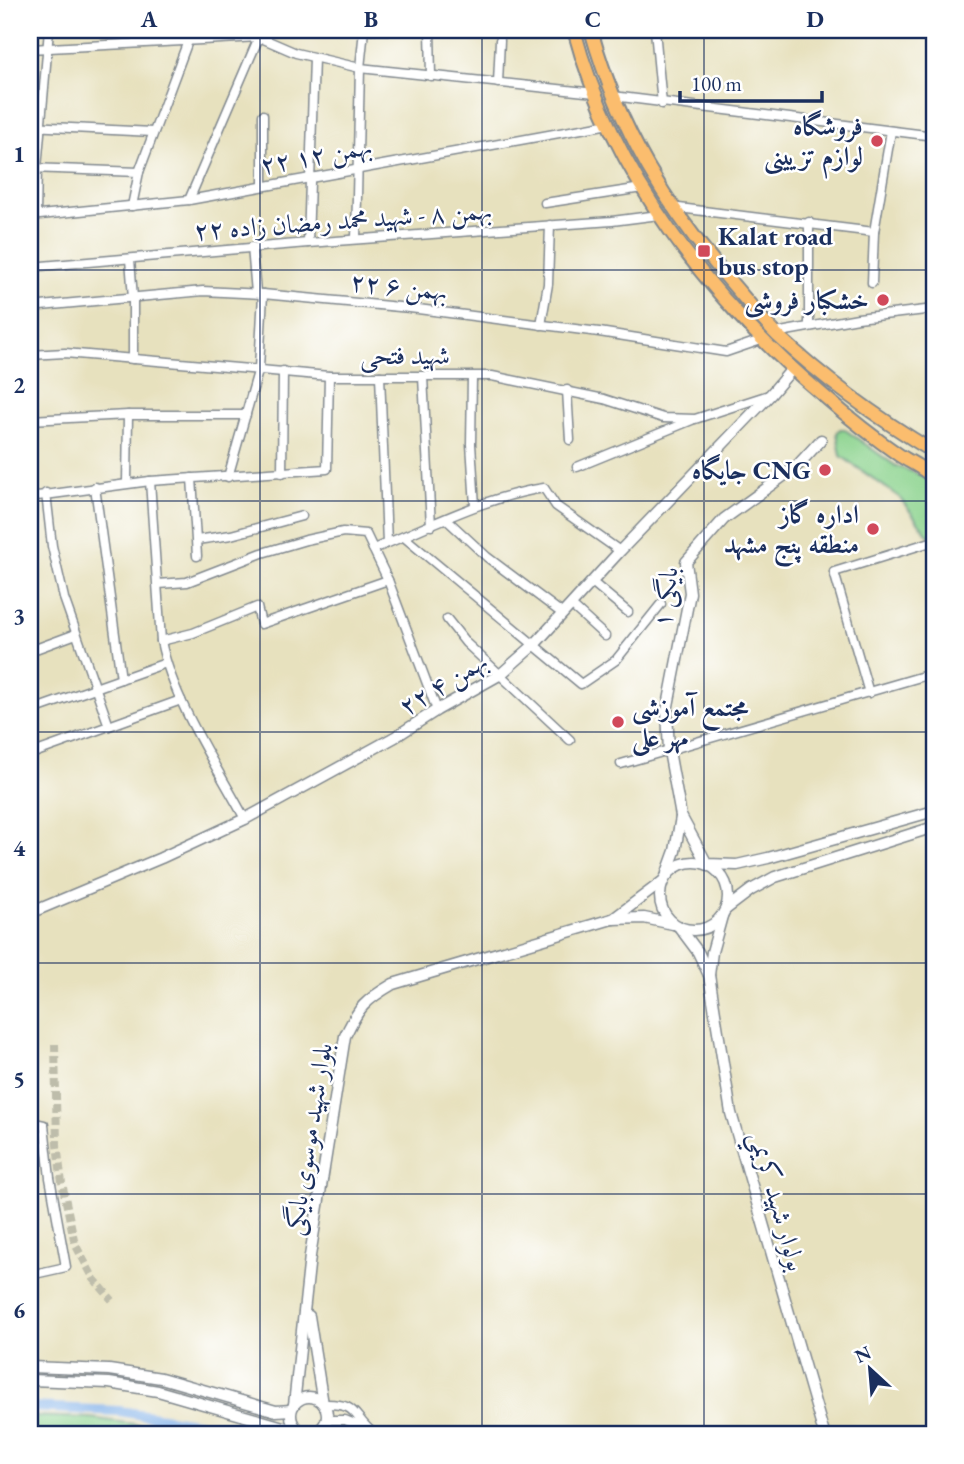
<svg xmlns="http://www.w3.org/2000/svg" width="964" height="1464" viewBox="0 0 964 1464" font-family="'EB Garamond',Amiri,serif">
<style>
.green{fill:#8bd38d;stroke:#538176;stroke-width:2}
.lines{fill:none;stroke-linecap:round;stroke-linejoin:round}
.canal{stroke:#7bade7;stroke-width:10}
.minor-tunnel{stroke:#bebdab;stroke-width:8;stroke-dasharray:8 4;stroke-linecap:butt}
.minor-casing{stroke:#81888e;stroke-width:11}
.tertiary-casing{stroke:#81888e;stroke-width:13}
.primary-casing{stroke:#81888e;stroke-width:16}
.minor{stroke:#fff;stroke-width:8}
.tertiary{stroke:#fff;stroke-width:10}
.primary{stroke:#fbbd6e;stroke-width:12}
.grid{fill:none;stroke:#1b2f5e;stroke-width:2;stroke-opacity:0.55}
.poi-dot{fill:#d1495b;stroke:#fff;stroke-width:2.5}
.labels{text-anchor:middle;stroke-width:5;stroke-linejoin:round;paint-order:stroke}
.poi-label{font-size:26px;font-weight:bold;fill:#1b2f5e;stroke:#fff;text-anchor:end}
.street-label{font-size:26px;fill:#1b2f5e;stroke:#fff}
.neatline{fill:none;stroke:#1b2f5e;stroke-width:2.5}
.grid-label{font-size:23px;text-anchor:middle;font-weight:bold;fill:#1b2f5e}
</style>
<rect width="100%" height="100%" fill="#fff"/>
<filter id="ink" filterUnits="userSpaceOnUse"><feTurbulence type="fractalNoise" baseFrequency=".0143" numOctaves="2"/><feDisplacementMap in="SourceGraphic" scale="14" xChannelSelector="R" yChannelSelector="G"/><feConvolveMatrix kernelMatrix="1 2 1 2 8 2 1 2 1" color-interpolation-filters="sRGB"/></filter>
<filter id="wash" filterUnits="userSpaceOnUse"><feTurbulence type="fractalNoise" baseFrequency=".00686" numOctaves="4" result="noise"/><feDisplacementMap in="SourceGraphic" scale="28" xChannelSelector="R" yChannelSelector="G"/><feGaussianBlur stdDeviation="1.57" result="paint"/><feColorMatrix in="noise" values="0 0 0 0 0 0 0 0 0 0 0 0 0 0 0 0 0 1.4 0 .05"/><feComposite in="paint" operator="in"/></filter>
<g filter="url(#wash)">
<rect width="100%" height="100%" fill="#e7e1be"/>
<g class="green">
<polygon points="840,429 844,429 896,466 927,477 934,486 934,533 929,536 899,497 841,456 837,433"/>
<polygon points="30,1416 90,1418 210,1434 30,1434"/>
</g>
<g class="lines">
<polyline class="canal" points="30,1407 119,1411 238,1430 247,1434"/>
</g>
</g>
<g filter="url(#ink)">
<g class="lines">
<polyline class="minor-tunnel" points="55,1044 57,1145 62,1183 75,1244 94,1279 112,1300"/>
<defs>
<g id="minor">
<polyline points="364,30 430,30"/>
<polyline points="430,30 431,76"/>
<polyline points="655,30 662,104"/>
<polyline points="906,30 929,34"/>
<polyline points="30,49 259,37 296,53 360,68 595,93"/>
<polyline points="498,83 500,40"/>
<polyline points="613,96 934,136"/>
<polyline points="263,115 263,186"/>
<polyline points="30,126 153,132"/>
<polyline points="30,168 139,172"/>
<polyline points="189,200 259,37"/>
<polyline points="545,203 642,188"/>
<polyline points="132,206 139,172 188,41"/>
<polyline points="671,207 874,232"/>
<polyline points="36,215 37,168 49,30"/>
<polyline points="30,216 189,200 609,124"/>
<polyline points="809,222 809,325"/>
<polyline points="356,239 360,68 364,30"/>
<polyline points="308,243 314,58"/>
<polyline points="252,247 256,293"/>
<polyline points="130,259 133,298 133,359"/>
<polyline points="30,267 308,243 612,221 659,215"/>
<polyline points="872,283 874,232 891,131"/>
<polyline points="30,307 203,291 263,294 410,308 599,332 726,352 761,340"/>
<polyline points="541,325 548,284 550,225"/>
<polyline points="775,333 858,318 934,309"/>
<polyline points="30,355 65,353 329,376 492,376 604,399 663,418 695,419 769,395"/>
<polyline points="380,376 387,543"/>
<polyline points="472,376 471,444 475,506"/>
<polyline points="423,377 431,526"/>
<polyline points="567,390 570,440"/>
<polyline points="30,420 128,415 246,415"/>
<polyline points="577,467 692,420"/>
<polyline points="282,473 283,371"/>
<polyline points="228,477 259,368 263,294"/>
<polyline points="192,478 197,556"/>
<path d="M150,481L161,641C173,701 216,765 245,819"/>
<polyline points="127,483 128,415"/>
<polyline points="95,487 121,679"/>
<polyline points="46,493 52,546 64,598 109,726"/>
<polyline points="30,497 150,481 327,469 329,376"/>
<polyline points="446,519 487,557 563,614"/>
<polyline points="404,537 581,684 616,660 661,604"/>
<polyline points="197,540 231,535 302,516"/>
<path d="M373,549C429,527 484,497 544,488L556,506L620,551"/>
<polyline points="592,582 628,612"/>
<polyline points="158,584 187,582 262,553 306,540 343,532 366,534 388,580 437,710"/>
<polyline points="571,605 605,636"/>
<polyline points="447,619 466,643 570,740"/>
<polyline points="161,641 193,633 257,607 261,624 388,580"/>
<polyline points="30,651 76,634"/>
<polyline points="869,693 834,572 934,541"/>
<polyline points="30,711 166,663"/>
<polyline points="31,754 181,700"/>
<polyline points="621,764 934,673"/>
<polyline points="30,1122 44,1125 50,1178 66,1267 30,1275"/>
<path d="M323,1404C359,1403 351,1415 374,1434"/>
<polyline points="326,1420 345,1420 365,1428"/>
</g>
<g id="tertiary">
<polyline points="928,30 934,55"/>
<polyline points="821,440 796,467 724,519 686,562 690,593 667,711 669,751 681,816 707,864 737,865 768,858 934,811"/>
<circle cx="694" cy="896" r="34"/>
<polyline points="667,873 675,851 681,817"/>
<polyline points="726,909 751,890 775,877 934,827"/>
<polyline points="30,913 161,858 245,819 395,737 437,710 501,674 535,644 620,551 771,394 792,369"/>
<polyline points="722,916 712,952 709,975 731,1113 824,1434"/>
<polyline points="613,919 662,882"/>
<polyline points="680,928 698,952 709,975"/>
<polyline points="309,1316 323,1404"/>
<polyline points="30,1367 109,1370 161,1378 276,1411 291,1410"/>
<polyline points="30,1380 109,1383 158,1391 304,1433"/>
<circle cx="309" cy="1415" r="18"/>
<path d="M294,1405L310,1256L345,1036C359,1007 364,1001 393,984L612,919L644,918L673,924"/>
</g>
<g id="primary">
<path d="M574,30C613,176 710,300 824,396C848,417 873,437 899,455C911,463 925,468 934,479"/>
<path d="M591,30C619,130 667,209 735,287C749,303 762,320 777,335C824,379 879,419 934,452"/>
</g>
</defs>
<use href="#minor" class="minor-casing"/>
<use href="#tertiary" class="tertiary-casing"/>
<use href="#primary" class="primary-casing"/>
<use href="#minor" class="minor"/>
<use href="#tertiary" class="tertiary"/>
<use href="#primary" class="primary"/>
</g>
</g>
<path class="grid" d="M260,30V1434M482,30V1434M704,30V1434M30,270H934M30,501H934M30,732H934M30,963H934M30,1194H934"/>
<g class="poi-dot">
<circle cx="877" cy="141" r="7"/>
<rect x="697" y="244" width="14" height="14" rx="3.5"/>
<circle cx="883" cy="300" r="7"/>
<circle cx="825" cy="470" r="7"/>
<circle cx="873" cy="529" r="7"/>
<circle cx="618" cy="722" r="7"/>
</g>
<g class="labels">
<g class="poi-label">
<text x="863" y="135">فروشگاه<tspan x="863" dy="30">لوازم تزیینی</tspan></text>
<text x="718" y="245" text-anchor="start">Kalat road<tspan x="718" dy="30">bus stop</tspan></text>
<text x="869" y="309">خشکبار فروشی</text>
<text x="811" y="479">جایگاه CNG</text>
<text x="859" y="523">اداره گاز<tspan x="859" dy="30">منطقه پنج مشهد</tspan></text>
<text x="632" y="716" text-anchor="start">مجتمع آموزشی<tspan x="632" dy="30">مهر علی</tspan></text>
</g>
<g class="street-label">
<text transform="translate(316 155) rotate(-10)" y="9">۲۲ بهمن ۱۲</text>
<text transform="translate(343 220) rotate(-4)" y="9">۲۲ بهمن ۸ - شهید محمد رمضان زاده</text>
<text transform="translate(399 286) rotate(6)" y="9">۲۲ بهمن ۶</text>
<text x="405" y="364">شهید فتحی</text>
<text transform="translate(665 597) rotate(-83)" y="9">بایگی ۱</text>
<text transform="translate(443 683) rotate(-31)" y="9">۲۲ بهمن ۴</text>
<text transform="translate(308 1139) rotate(-81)" y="9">بلوار شهید موسوی بایگی</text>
<text transform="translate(778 1201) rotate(74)" y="9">بولوار شهيد كريمي</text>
</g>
</g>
<rect width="964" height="1464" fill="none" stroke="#fff" stroke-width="77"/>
<g transform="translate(870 1369) rotate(334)" stroke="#ffffff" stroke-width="5" paint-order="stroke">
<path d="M0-5L12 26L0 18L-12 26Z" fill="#1b2f5e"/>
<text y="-10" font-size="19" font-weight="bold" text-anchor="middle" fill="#1b2f5e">N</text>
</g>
<path d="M680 91v10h142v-10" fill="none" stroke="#1b2f5e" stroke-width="3.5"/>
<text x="691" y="91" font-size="21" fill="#1b2f5e" stroke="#ffffff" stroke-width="5" paint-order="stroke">100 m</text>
<rect x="38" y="38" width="888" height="1388" class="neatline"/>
<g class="grid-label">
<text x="149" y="27">A</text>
<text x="371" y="27">B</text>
<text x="593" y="27">C</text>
<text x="815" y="27">D</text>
<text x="19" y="162">1</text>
<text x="19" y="393">2</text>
<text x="19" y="624">3</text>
<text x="19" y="856">4</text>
<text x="19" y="1087">5</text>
<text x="19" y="1318">6</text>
</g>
</svg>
